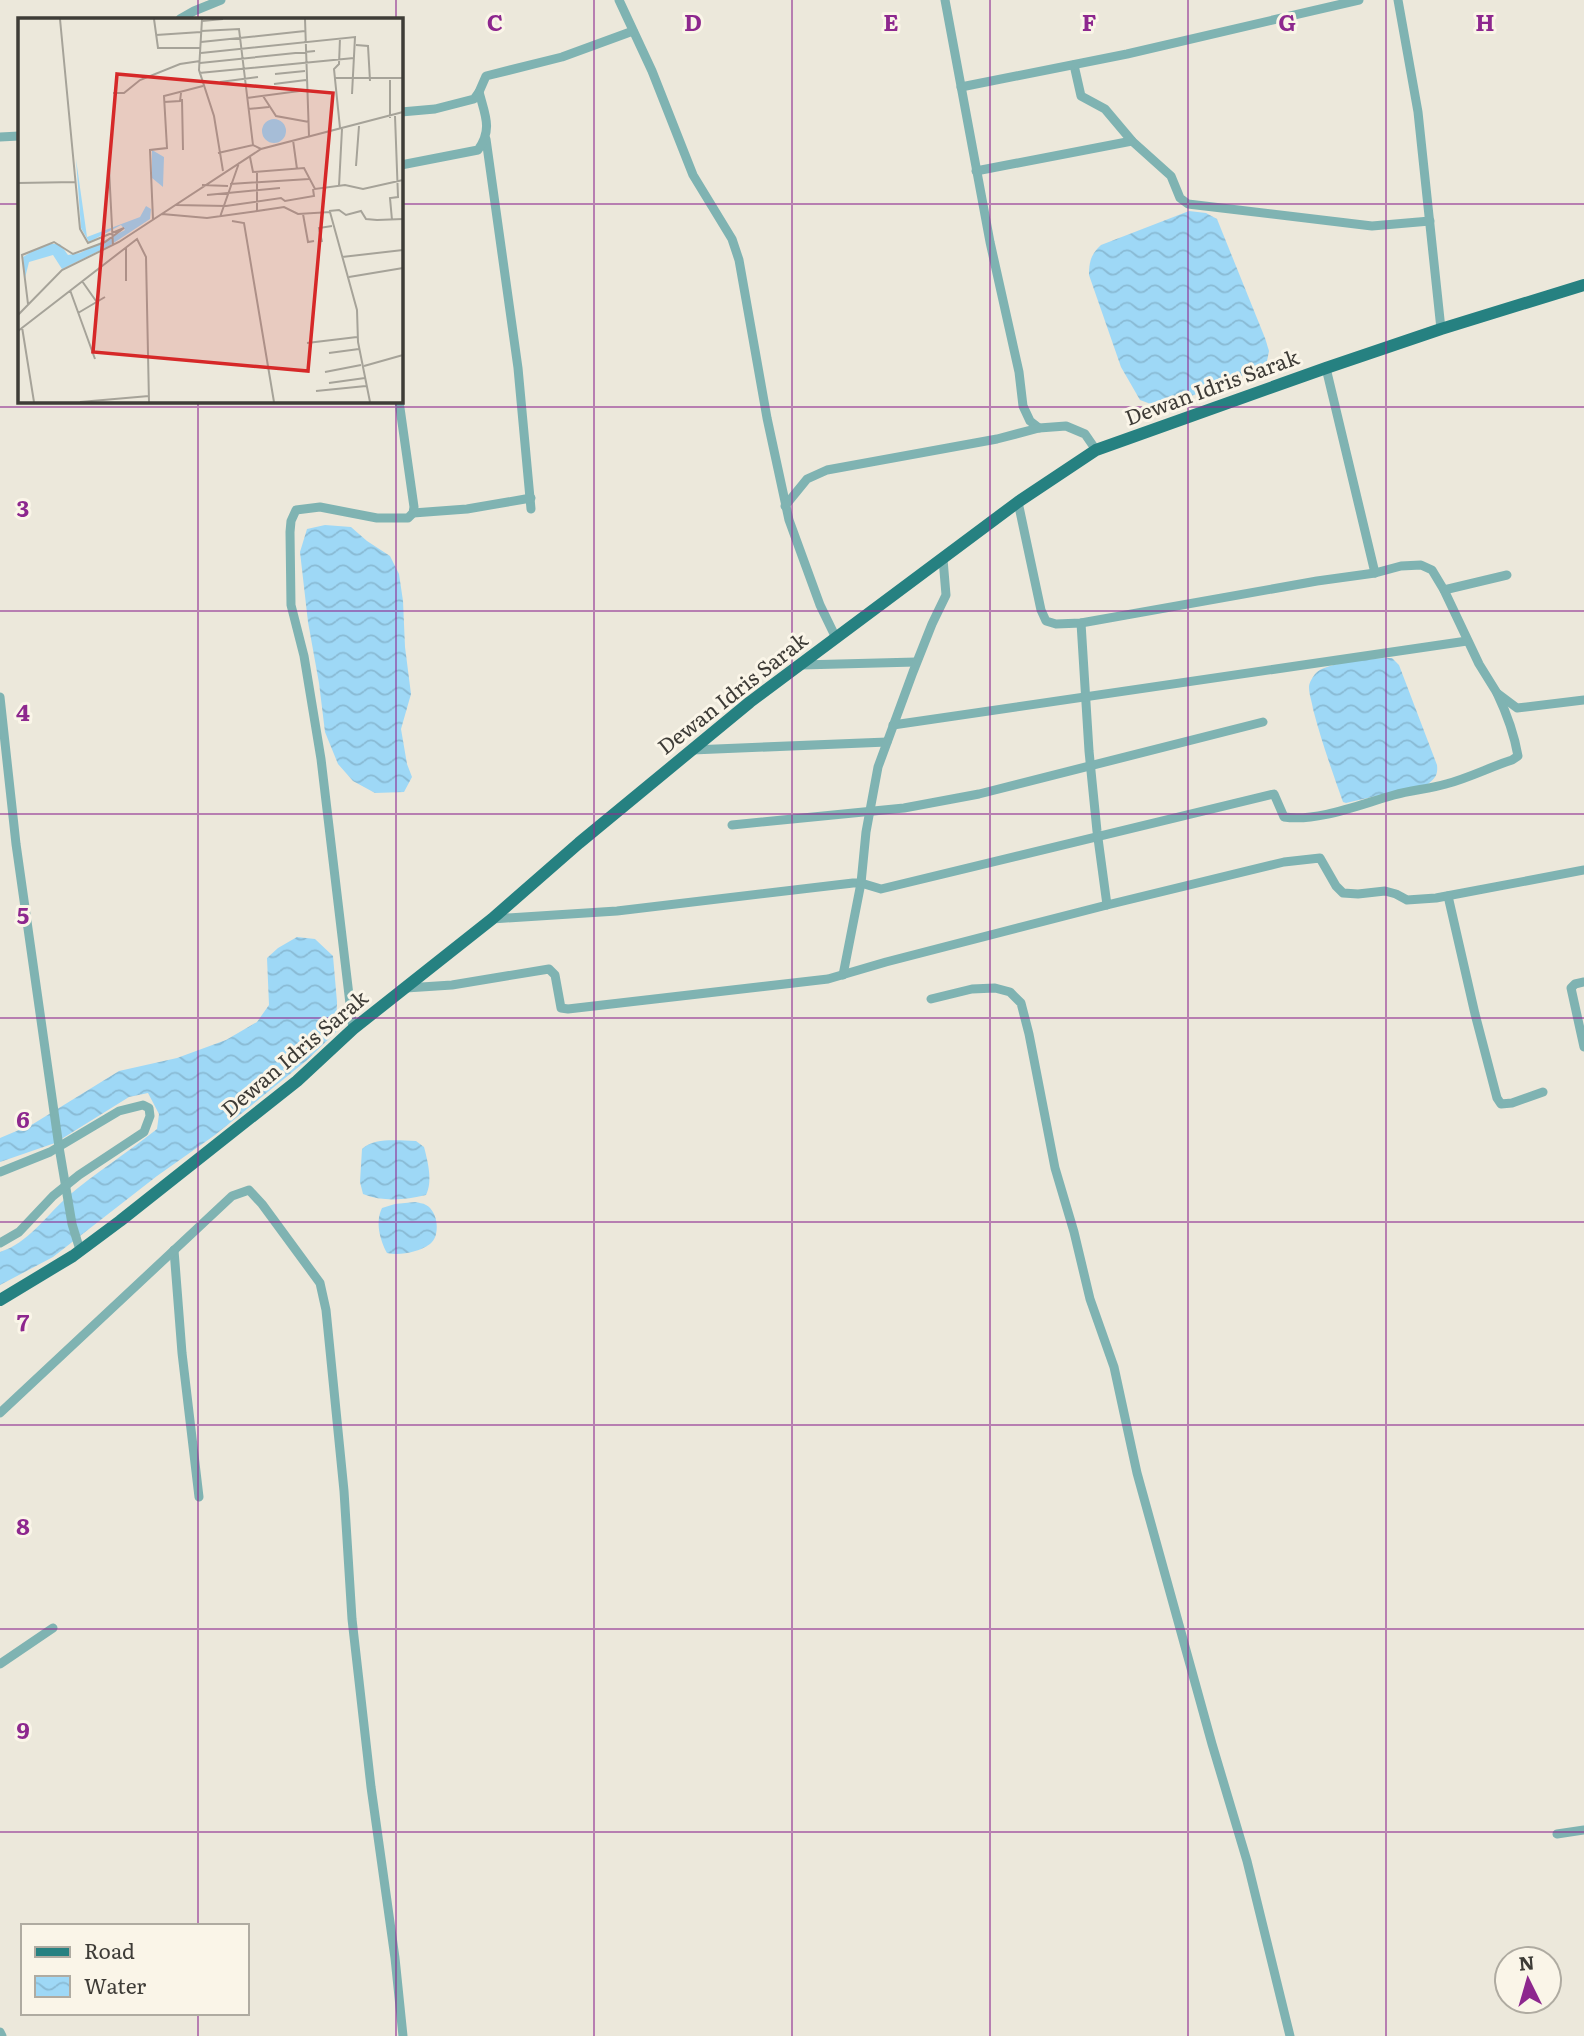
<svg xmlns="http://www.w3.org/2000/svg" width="1584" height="2036" viewBox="0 0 1584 2036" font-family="Literata,serif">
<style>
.water{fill:url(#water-waves)}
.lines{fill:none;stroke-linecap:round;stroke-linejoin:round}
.minor{stroke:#7fb3b2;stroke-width:9}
.major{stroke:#268181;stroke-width:12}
.grid{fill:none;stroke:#8d278e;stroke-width:2;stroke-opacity:0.55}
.labels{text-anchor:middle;stroke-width:6;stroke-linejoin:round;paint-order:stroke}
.street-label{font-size:21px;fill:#3e3c37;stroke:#faf5e8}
.inset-road{fill:none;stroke:#a6a399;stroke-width:2}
.view{fill:#d62828;fill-opacity:0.15;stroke:#d62828;stroke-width:3.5}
.inset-edge{fill:none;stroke:#3e3c37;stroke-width:3.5}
.grid-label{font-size:23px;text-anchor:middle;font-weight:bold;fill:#8d278e;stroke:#faf5e8;stroke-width:6;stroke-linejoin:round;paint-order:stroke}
</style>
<defs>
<pattern id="water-waves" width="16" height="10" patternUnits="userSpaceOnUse" patternTransform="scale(1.75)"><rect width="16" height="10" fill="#9ed8f6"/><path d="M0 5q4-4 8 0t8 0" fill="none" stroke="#89bad4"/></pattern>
</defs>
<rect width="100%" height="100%" fill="#ece8db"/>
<g class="water">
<path d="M1189,211L1206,213L1217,219L1265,338L1269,351L1266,366L1169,405L1156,406L1140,400L1121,367L1089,275C1089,262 1091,254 1101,245Z"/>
<polygon points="325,525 351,527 367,541 390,556 399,574 403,601 405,647 411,694 401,729 407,764 412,777 404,792 375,793 353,781 338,764 325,732 319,683 308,622 300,552 307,529"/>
<path d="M1384,658H1392L1399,665L1437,765C1438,774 1436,778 1428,784L1346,803L1343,802C1332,771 1321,740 1313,709C1312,702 1309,694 1309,687C1309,683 1313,676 1316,673C1325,663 1370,659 1384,658Z"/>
<path d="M297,937L315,939L333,956L337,1002L336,1032L306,1061L215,1135L157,1176L53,1257L0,1285V1252C28,1243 45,1217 66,1198C95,1173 127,1153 157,1129L159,1114L148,1093L129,1097L55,1143L0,1162V1138L33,1124L119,1071L177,1058L226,1040L257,1022L269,1005L267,958L278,948Z"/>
<path d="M416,1141L424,1147C428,1162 433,1182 426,1195C405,1200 383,1202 363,1194L360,1182L362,1149C375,1137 399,1141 416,1141Z"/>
<path d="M415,1202C419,1203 423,1203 426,1205C438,1211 441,1236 430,1244C419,1252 400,1256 387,1253C380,1240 375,1222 382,1208L395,1204Z"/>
</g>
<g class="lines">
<g class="minor">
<polyline points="619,0 652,71 693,175 732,239 739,260 767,418 789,520 820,605 836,638"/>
<polyline points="945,0 990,242 1019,372 1023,406 1030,421 1039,428"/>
<polyline points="1398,0 1418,112 1441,329"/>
<polyline points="180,19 194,11 221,0"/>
<polyline points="1074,65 1081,96 1105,109 1132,141 1171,176 1180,198 1188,204 1372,226 1430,221"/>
<polyline points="961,87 1127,54 1359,0"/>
<polyline points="401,112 435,109 474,99 479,92 486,76 562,57 633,31"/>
<polyline points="0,137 19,136"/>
<polyline points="486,139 518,368 531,509"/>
<path d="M401,165L478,150C493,129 485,115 479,92"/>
<polyline points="976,171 1132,141"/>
<polyline points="1326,368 1375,573"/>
<polyline points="1018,502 1041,610 1046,621 1056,624 1081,623 1317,581 1375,573 1401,566 1421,565 1432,570 1444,590 1479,664 1497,693 1517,708 1584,700"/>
<polyline points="785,506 807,479 827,470 997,439 1039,428 1066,426 1085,434 1096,450"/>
<polyline points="413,513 467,509 531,498"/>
<polyline points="1444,590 1507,575"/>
<polyline points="1081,623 1089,751 1097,831 1107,905 1284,862 1320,858 1336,886 1343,893 1358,894 1385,891 1396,894 1407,900 1436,898 1584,870"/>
<polyline points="801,665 916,662"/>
<polyline points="0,697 16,844 59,1147 72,1224 80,1250"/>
<polyline points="893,725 1467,641"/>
<polyline points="692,750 887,742"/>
<polyline points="732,825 904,808 979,794 1263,722"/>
<polyline points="1448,896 1475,1014 1497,1098 1501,1104 1512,1103 1543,1092"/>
<path d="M492,919L617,911L853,883H861L881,889L1274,794L1284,817C1318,822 1361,804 1394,795C1411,790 1429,789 1446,784C1469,778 1490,767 1512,760L1518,756C1514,733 1507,714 1497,693"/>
<polyline points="843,975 861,883 866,832 878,767 913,672 932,624 946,595 943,559"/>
<polyline points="1584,982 1575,984 1571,988 1584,1047"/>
<polyline points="406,988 452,985 549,969 555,975 561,1008 568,1009 828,979 886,962 1107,905"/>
<polyline points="931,999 972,989 995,988 1010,992 1021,1003 1029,1034 1055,1168 1074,1232 1090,1299 1114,1367 1137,1473 1212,1744 1247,1861 1290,2036"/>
<polyline points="353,1029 321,759 304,656 291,605 290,532 291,521 296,510 320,507 377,518 408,518 413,513 414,507 399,401"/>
<polyline points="0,1172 50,1152 119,1111 143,1105 149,1108 150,1116 144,1132 79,1175 53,1196 19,1232 0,1243"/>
<polyline points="174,1250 182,1353 199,1497"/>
<polyline points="0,1413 232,1196 249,1190 262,1204 320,1283 326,1310 344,1491 352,1619 371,1787 395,1958 403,2036"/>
<polyline points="0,1664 53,1628"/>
<polyline points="1557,1834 1584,1830"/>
<polyline points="0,2032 2,2036"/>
</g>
<polyline class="major" points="0,1300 73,1256 120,1221 297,1081 353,1029 492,919 579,843 750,702 1018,502 1096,450 1326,368 1441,329 1584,285"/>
</g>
<path class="grid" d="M198,0V19M396,0V19M594,0V2036M792,0V2036M990,0V2036M1188,0V2036M1386,0V2036M0,204H19M401,204H1584M198,401V1926M396,401V2036M0,407H1584M0,611H1584M0,814H1584M0,1018H1584M0,1222H1584M0,1425H1584M0,1629H1584M0,1832H1584M198,2013V2036"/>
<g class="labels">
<g class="street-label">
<text transform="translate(1212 388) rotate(-20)" y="7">Dewan Idris Sarak</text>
<text transform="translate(733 694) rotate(-38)" y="7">Dewan Idris Sarak</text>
<text transform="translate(295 1054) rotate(-40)" y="7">Dewan Idris Sarak</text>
</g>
</g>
<g transform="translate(18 18)">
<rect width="385" height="385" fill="#ece8db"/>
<path d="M244 113a12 12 0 1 1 24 0a12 12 0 1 1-24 0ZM134,132L146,139L145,169L134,160ZM58,141L69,219L122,199L128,188L133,191L132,201L91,228L44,251L35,237L11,244L7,260L5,239L13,234L32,226H42L50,237L62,235L107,212L103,207L71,224L63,210Z" fill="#9ed8f6"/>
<path class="inset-road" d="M136,1L140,30H183M184,1L181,52L196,98L205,153M287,1L291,118M184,3L205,1M183,13L221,11L235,127M138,17L183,14M322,20L321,46L316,51L322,110M183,24L287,13M338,27L350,28L352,63M183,35L337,19L334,76M182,45L297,33M181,55L336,40M257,56L287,53M316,60H385M372,62V100M202,64L240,59M256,66L288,62M95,75H106L122,62L162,46L182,43M245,78L258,98L291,104M229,80L289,72M164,81L165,132M146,84L162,83L163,75M230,91L251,89M275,122L279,151M200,135L235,127L243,131M232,139L235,154L286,150L297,171L327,167L345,171L385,162M338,148L341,108M91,151L95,228M239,154V193L266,189L280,196L312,194L339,292L340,324L352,384M0,165L58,164M212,166L291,161M184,167L210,168M321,168L324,111M189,177L262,170M158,187L208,188L263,180L267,183L296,178L295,171M311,193L321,192L328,197L343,193L348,201L359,202L385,201M144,196L189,200L239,193M285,196L290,224L296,223M202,199L221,145M135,201L132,132L149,130L146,78L185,68M374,202L372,180L380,179L377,98M214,203L226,205L256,384M304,224L301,210L314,208M108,229V263M324,239L385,232M331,259L385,250M64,263L78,283M52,272L77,341M10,286L4,237L36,224L55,236L87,224L106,210L70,225L62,211L42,1M60,295L87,279M0,297L44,252L101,224L243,131L385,94M4,309L16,384M0,313L119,221L128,239L131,384M289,325L339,319M311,335L341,331M346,348L385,337M307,354L343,347M311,365L347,360M298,373L348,368M62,384L131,378"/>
<path class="view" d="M99,56L315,75L290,353L75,334Z"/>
<rect width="385" height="385" class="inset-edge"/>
</g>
<g class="grid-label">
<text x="495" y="31">C</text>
<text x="693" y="31">D</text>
<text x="891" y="31">E</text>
<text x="1089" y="31">F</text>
<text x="1287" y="31">G</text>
<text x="1485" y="31">H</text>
<text x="23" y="517">3</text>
<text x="23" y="721">4</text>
<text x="23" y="924">5</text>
<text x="23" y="1128">6</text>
<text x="23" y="1331">7</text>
<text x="23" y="1535">8</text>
<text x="23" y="1739">9</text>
</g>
<rect x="21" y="1924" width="228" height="91" fill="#faf5e8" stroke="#afaba1" stroke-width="2"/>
<rect x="35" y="1947" width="35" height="10" fill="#268181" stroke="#afaba1" stroke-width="2"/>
<text x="84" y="1959" font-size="21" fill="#3e3c37">Road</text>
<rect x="35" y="1976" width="35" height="21" fill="url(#water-waves)" stroke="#afaba1" stroke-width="2"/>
<text x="84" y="1994" font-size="21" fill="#3e3c37">Water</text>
<g transform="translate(1528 1980) rotate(355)"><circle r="33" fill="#faf5e8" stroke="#afaba1" stroke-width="2"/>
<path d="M0-5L12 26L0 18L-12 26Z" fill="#8d278e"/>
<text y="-10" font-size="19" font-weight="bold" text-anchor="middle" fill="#3e3c37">N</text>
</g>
</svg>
